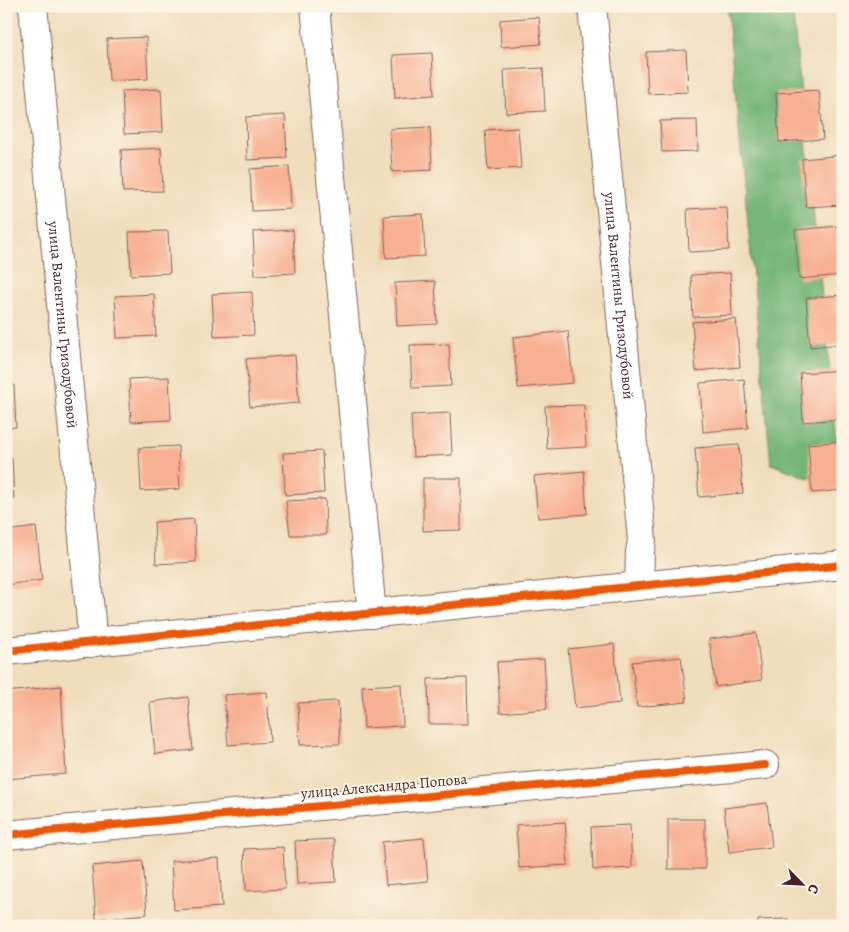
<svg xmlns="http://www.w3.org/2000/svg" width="849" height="932" viewBox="0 0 849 932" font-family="Alegreya,serif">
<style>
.forest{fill:#76b678;stroke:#606a52}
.building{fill:#f8b093}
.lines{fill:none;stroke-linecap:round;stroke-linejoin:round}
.minor-casing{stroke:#84625d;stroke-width:30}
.minor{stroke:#fff;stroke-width:28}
.cycleway-casing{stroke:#fcf5e5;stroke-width:11}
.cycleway{stroke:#e8590c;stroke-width:8}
.labels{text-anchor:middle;stroke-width:4;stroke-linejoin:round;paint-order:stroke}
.street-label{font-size:15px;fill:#4a1f2b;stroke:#fcf5e5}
</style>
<rect width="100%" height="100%" fill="#fcf5e5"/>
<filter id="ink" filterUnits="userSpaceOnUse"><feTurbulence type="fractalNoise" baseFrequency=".02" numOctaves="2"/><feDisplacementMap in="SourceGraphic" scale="10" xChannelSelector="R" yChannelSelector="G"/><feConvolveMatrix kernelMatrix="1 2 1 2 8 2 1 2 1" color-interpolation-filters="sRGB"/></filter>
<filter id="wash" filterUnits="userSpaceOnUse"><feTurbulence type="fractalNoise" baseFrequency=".0096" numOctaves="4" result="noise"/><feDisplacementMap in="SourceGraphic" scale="20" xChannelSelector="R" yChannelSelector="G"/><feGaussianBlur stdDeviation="1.12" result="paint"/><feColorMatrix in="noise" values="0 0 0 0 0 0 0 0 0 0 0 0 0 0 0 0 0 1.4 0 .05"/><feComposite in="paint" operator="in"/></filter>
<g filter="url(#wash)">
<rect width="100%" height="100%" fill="#f0ddbb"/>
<polygon class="forest" points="727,6 792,6 839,459 808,478 771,464"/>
<g id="blocks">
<g class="building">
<polygon points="539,17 541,44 501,47 500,20"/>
<polygon points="146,37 148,79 109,81 107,39"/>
<polygon points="686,50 688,92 648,94 646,52"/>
<polygon points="432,53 434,95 395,98 393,55"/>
<polygon points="543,68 545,111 506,113 504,70"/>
<polygon points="161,89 163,132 124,134 122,91"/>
<polygon points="819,90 823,139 779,142 776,93"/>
<polygon points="285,115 287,158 247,160 246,117"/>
<polygon points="697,120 698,151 662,152 660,121"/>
<polygon points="430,127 432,170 392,172 390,129"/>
<polygon points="518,128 521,168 488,170 485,130"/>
<polygon points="161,148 163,191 123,192 121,150"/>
<polygon points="843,155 843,205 806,207 802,159"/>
<polygon points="289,166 291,209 252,211 250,169"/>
<polygon points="727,207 729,250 689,252 687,209"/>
<polygon points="423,214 425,256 386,258 384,216"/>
<polygon points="839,226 842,275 799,279 795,230"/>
<polygon points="293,230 295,273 255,275 253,232"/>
<polygon points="168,231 170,273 131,275 129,232"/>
<polygon points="730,273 732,315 693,317 691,275"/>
<polygon points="435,281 437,324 397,326 395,283"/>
<polygon points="252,292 254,335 214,337 212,294"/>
<polygon points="154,294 156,336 117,338 115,296"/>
<polygon points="843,295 843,344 810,347 806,298"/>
<polygon points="736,319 740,367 696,371 692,322"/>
<polygon points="568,331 573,383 518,388 513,337"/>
<polygon points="449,344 451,386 412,388 410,345"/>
<polygon points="295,355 299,403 250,407 246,359"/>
<polygon points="843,370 843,419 803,422 800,373"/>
<polygon points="169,377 171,420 131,422 129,379"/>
<polygon points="744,379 748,428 703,432 700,383"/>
<polygon points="6,385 14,385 16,427 6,428"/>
<polygon points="584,405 586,447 547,449 545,406"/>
<polygon points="450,413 452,455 413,457 411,415"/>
<polygon points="843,441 843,490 812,493 808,444"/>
<polygon points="739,445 743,493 699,497 695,448"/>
<polygon points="178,446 180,489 141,491 139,448"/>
<polygon points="322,451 324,493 285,495 283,453"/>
<polygon points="12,457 14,500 6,500 6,458"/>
<polygon points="584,471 587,514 538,518 534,476"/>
<polygon points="423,478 461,478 461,530 423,531"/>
<polygon points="325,499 326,535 290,535 286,501"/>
<polygon points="194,519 196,562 156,564 154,522"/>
<polygon points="36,527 42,580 6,585 6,531"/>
<polygon points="756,633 762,680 716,687 709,639"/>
<polygon points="614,644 620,703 575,708 568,649"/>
<polygon points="681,657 687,702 637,707 632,662"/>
<polygon points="544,659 547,709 500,713 497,662"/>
<polygon points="467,678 468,724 429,724 428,679"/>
<polygon points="401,684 403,726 364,728 362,686"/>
<polygon points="61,686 66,774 6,779 6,692"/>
<polygon points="267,692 270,742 228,745 224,695"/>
<polygon points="188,697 193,750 155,754 150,702"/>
<polygon points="338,701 340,744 300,745 298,703"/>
<polygon points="767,803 772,847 729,852 724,808"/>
<rect x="668" y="819" width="37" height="50"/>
<polygon points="565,822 568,865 519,868 516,825"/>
<polygon points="630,825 632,868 593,870 591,827"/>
<polygon points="424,838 428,881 386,885 382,842"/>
<polygon points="334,839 336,882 297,884 295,841"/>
<polygon points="283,847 285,889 246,891 244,849"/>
<polygon points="219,858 222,907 174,910 171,861"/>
<polygon points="143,861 147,914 96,919 92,866"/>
<polygon points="788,919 789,926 758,926 758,920"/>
</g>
</g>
</g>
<g filter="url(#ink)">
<use href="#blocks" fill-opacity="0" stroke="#84625d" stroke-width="1"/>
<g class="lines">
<defs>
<g id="minor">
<path id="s1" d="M33,6L91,622V643"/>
<polyline points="315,6 372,614"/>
<path id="s2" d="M592,6L642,540L640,552L639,586"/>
<polyline points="6,651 843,565"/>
<polyline points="6,835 765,765"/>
</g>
</defs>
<use href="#minor" class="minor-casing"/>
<use href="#minor" class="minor"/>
<defs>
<g id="cycleway">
<polyline points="6,651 843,565"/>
<polyline points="6,835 765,765"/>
</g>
</defs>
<use href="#cycleway" class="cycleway-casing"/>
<use href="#cycleway" class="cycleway"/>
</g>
</g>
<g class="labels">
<g class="street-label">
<text dy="5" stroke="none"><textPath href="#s2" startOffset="291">улица Валентины Гризодубовой</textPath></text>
<text dy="5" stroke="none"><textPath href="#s1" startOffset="320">улица Валентины Гризодубовой</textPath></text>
<text transform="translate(384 786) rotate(-5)" y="5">улица Александра Попова</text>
</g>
</g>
<rect width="849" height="932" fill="none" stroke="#fcf5e5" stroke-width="25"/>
<g transform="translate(802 884) rotate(114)" stroke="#fcf5e5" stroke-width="4" paint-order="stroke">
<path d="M0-4L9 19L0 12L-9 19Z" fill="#4a1f2b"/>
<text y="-8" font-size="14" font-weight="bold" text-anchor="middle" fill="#4a1f2b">С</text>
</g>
</svg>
